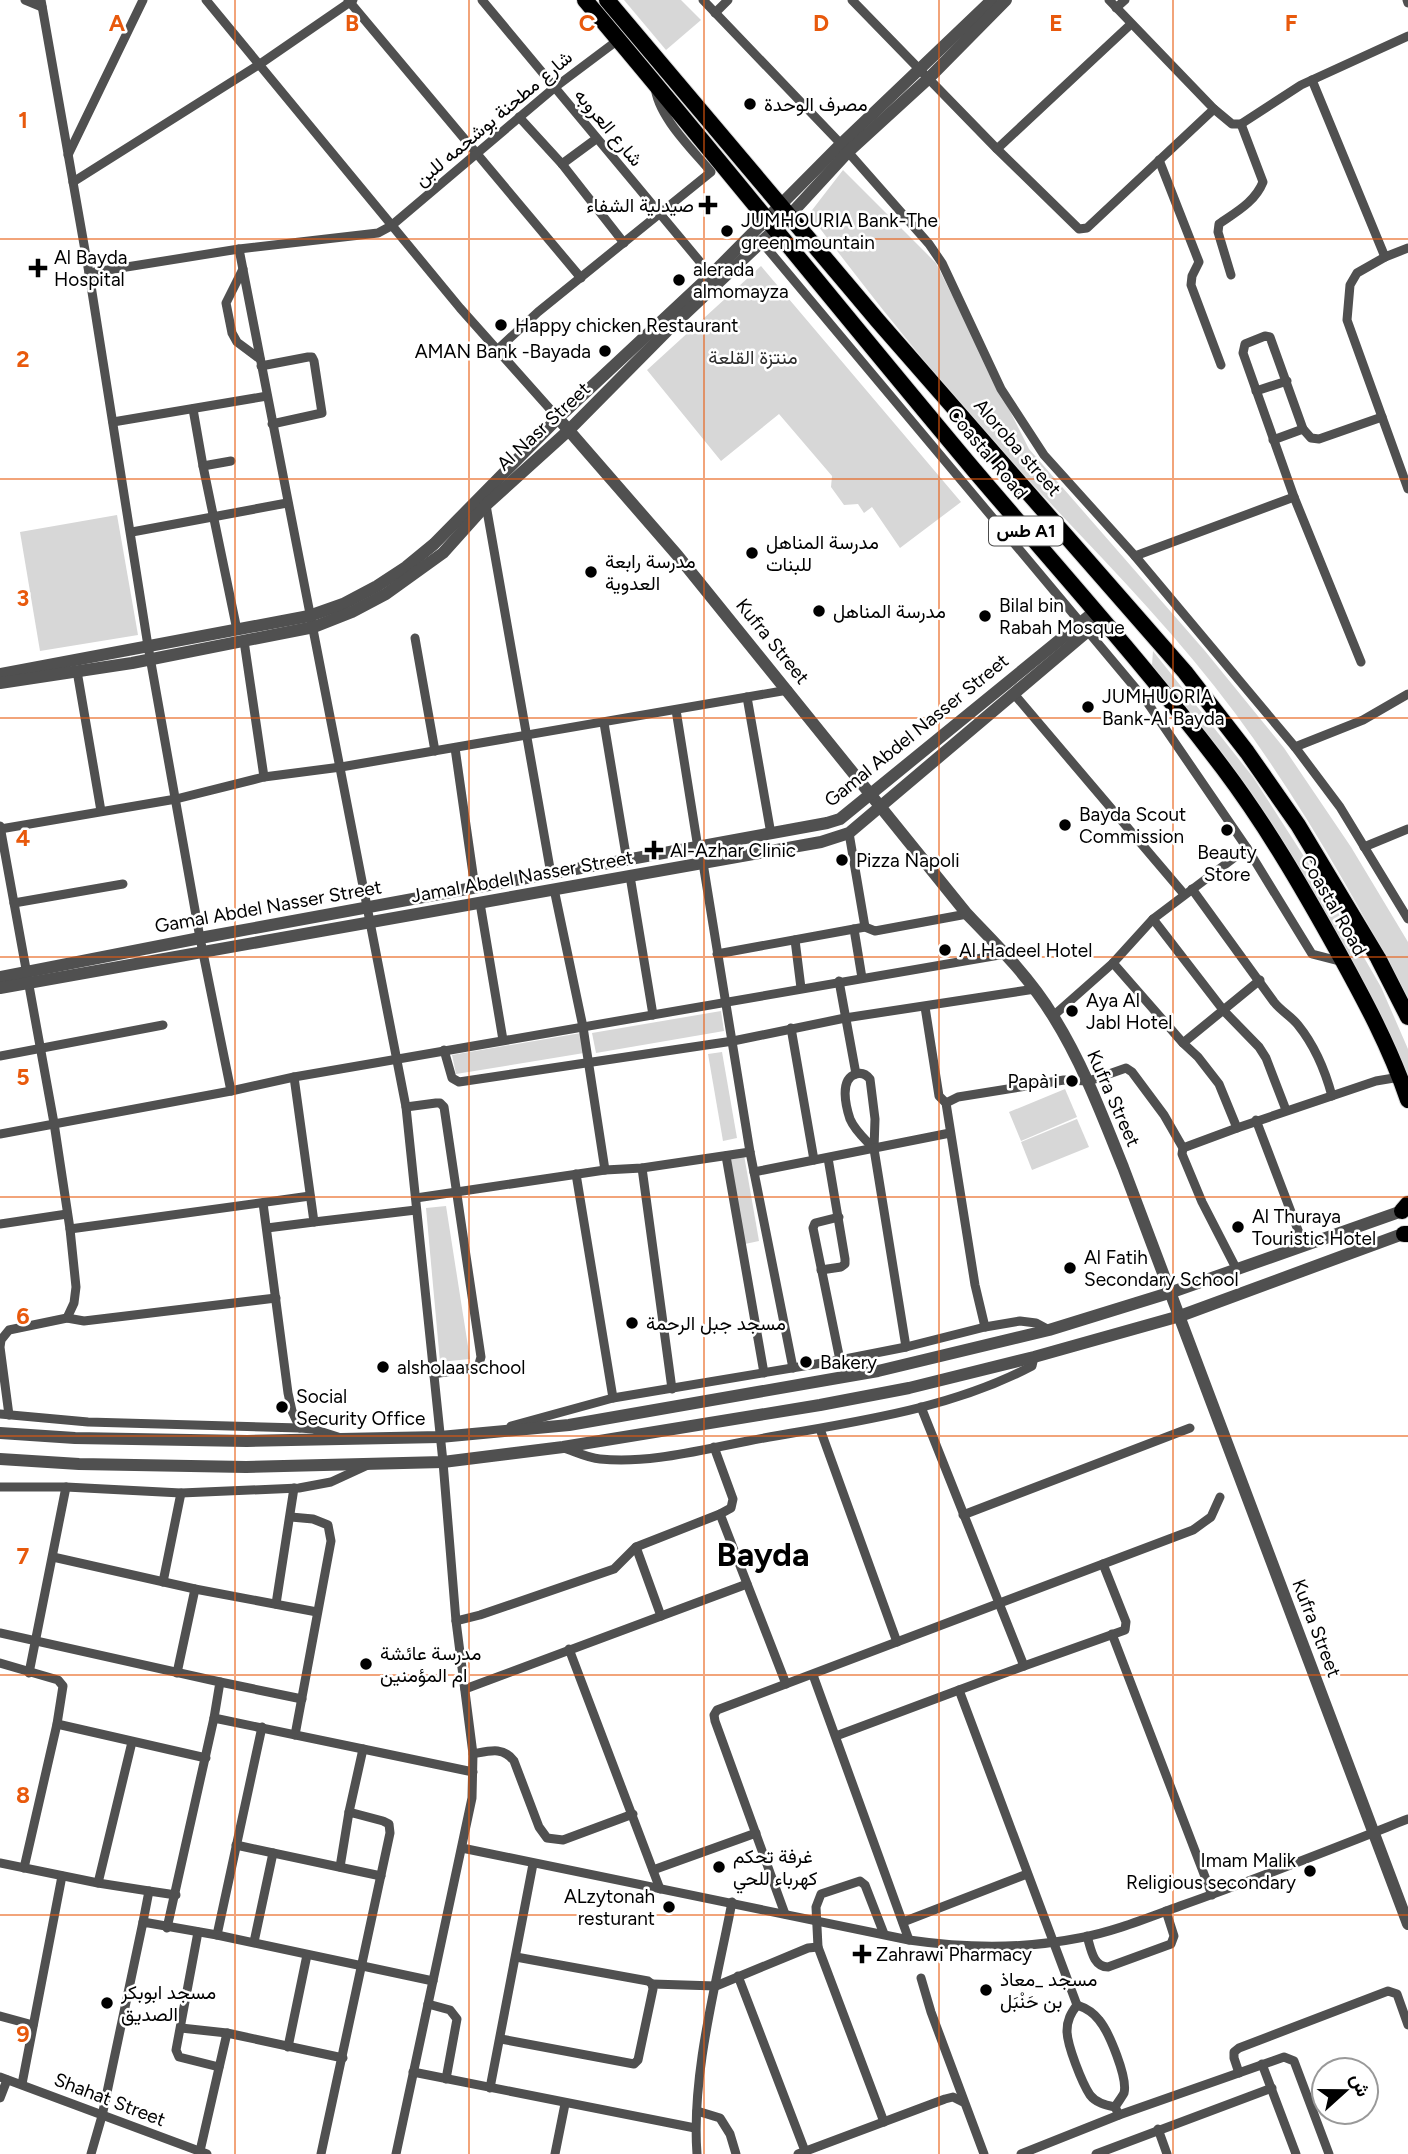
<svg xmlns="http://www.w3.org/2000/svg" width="1408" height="2154" viewBox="0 0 1408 2154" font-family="Figtree,Vazirmatn,sans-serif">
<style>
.green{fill:#d7d7d7}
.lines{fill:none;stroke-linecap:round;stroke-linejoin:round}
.trunk-casing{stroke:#dbdbdb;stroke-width:18}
.minor{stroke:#505050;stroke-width:9}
.tertiary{stroke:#505050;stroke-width:12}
.trunk{stroke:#000;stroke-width:16}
.grid{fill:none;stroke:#e8590c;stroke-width:2;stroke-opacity:0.55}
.poi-dot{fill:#000;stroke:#fff;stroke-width:2.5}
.labels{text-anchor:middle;stroke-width:5;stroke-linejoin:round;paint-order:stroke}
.shield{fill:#fff;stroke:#4c4c4c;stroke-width:2}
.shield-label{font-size:18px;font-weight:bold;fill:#000}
.poi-label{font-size:19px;fill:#000;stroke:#fff;text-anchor:start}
.street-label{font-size:19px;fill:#000;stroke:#fff}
.park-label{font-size:19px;fill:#2e2e2e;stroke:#fff}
.town-label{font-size:33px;font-weight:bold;fill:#000;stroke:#fff}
.grid-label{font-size:23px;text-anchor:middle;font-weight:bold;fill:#e8590c;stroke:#fff;stroke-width:5;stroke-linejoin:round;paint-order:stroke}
</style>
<rect width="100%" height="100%" fill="#fff"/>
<g class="green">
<polygon points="624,0 681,0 701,20 666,50"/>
<path d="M843,170L936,263L1029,449L1205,651L1284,748L1351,847L1408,942V998C1356,900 1301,802 1235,713C1169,624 1089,546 1014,464C941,385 874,300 809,214Z"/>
<polygon points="761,266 961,502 900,548 872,507 864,513 858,504 844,505 831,487 832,476 779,414 721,461 647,370"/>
<polygon points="117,515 138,635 40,651 20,532"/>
<polygon points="1153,651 1253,777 1321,883 1381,987 1408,1049 1408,1084 1247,788 1152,665"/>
<polygon points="721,1011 724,1031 596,1053 592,1033"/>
<polygon points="581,1033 584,1053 456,1074 452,1055"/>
<polygon points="722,1052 737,1138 723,1141 708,1054"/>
<polygon points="1065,1089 1077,1117 1021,1141 1009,1112"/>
<polygon points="1077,1119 1089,1147 1032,1170 1021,1142"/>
<polygon points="744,1155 759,1241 745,1244 730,1157"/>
<polygon points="446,1206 470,1359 440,1362 426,1208"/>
</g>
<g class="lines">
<defs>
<g id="trunk">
<path d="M585,0C716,155 843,314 974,470C1058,569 1145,665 1223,768C1266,825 1302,887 1337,950C1364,999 1390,1047 1408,1100"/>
<polyline points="607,0 878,321 1185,672 1247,752 1298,825 1378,958 1408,1017"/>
<polyline points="1402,1211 1408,1204"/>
<polyline points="1404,1234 1408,1234"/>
</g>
</defs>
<use href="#trunk" class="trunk-casing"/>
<g class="minor">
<polyline points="25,0 42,7"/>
<polyline points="41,0 89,273 148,646 200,938 231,1091"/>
<polyline points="206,0 460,308 558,418"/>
<polyline points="348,0 581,278"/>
<polyline points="482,0 711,275"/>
<polyline points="703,0 841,144 929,244 942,263 1001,389 1044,455 1135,556 1295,747 1340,807 1408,919"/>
<polyline points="852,0 997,149 1079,229 1087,228 1214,109 1109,0"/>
<polyline points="1407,0 1408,3"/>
<polyline points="1116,8 1125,0"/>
<polyline points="715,13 728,0"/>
<polyline points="1312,80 1385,257 1408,248"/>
<polyline points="1214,109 1232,124 1241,124 1301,85 1408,36"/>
<polyline points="519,117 562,164 624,243"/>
<polyline points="997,149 1131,24"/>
<polyline points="68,155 143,0"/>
<polyline points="1159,160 1199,262 1192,276 1191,285 1221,365"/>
<polyline points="562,164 596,139"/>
<polyline points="73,182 260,64 353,0"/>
<polyline points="760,240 1147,702 1247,848 1312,954 1343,962"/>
<polyline points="239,249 406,1107 443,1462 456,1621 473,1754 472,1798 396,2154"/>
<polyline points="1385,257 1357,273 1350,285 1347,320 1408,489"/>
<polyline points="243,269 226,303 232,333 237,342 260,359"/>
<polyline points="89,273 239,249 378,233 391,226 554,88 618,40"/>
<path d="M1231,275L1218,232L1219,224C1236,212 1255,202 1263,182L1241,124"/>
<path d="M497,350L538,312L711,172C693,150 657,116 655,86"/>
<polyline points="261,366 308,357 312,357 314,361 322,413 272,424"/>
<polyline points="1256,391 1287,381"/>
<polyline points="193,409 203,466"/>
<polyline points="113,422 267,396"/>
<polyline points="1303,429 1270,337 1265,336 1245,344 1243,353 1294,497 1361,662"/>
<polyline points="1273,440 1303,429 1311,438 1319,439 1382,417"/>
<polyline points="231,461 203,466 237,630"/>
<polyline points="486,505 551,874"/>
<polyline points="132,532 287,503"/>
<polyline points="1135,556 1294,497"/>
<polyline points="415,638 435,751"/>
<polyline points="244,641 264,777"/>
<polyline points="77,671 101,811"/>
<polyline points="1014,694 1184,894"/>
<polyline points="747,697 771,834"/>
<polyline points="676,710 698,848"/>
<polyline points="604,723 627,861"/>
<polyline points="1295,747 1363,720 1408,694"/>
<polyline points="455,748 475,888"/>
<polyline points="0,826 54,1123 70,1229 76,1287 74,1303 67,1318"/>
<polyline points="0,829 176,799 264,777 341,767 788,690"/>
<polyline points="849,833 865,927"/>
<polyline points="1364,847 1408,829"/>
<polyline points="703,863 750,1152 793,1368"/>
<polyline points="630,876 653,1015"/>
<polyline points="554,889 583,1027 605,1170"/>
<path d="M1192,889L1274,1002C1282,1012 1291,1016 1298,1025C1315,1046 1325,1070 1332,1096"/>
<polyline points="14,903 123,884"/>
<polyline points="480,903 503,1040"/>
<polyline points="1153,919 1224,1011 1259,1047 1266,1058 1286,1110"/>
<polyline points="854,929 862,978"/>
<polyline points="795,940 801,988"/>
<polyline points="717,954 865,927 875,931 967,914"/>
<polyline points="1113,963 1183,1043 1198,1057 1219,1084 1237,1128 1376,1081 1400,1077"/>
<polyline points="839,981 856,1074"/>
<polyline points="925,1007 939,1096 946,1103 975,1285 985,1327"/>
<polyline points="1053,1016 1113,963 1153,919 1247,848"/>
<polyline points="791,1028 814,1160"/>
<polyline points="1183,1043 1260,980"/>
<polyline points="444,1050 452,1078 459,1082 733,1041 845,1018 1035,989"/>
<polyline points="0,1056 163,1025"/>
<polyline points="946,1103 958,1097 1064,1080 1089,1081 1126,1068 1132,1072 1164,1115 1183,1148 1182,1154 1202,1202 1237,1270"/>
<polyline points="406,1107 436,1103 440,1103 444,1107 481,1357 478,1367 433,1374"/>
<polyline points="1256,1120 1304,1246"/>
<polyline points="0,1134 231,1091 294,1077 1005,954"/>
<polyline points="1183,1148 1237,1128"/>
<path d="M874,1149C866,1140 855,1131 850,1119C846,1107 839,1079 856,1074C862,1072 866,1074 870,1079L875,1119L874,1149L906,1347"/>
<polyline points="726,1156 764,1373"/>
<polyline points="642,1168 672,1389"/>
<polyline points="754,1172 950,1133"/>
<polyline points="576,1174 613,1398"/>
<polyline points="416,1198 605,1170 642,1168 750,1152"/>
<polyline points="263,1203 288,1393 292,1411 300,1428"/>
<polyline points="839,1217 815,1223 813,1228 840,1360"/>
<polyline points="314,1222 416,1210"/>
<polyline points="0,1224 67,1214"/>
<polyline points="267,1228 314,1222 294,1077"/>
<polyline points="70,1229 310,1196"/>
<polyline points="821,1270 841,1267 845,1264 845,1259 828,1158"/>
<path d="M921,1407L1024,1666L959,1690L1077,2005C1071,2013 1067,2020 1067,2031C1067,2045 1082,2083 1090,2095C1096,2103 1106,2105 1115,2107L1119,2115"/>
<polyline points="0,1414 88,1422 300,1428 313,1429 338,1437"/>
<polyline points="9,1415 0,1347 1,1340 9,1330 67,1318 84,1321 276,1298"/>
<polyline points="511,1426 613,1398 840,1360 906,1347 985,1327 1020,1321 1036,1323 1049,1330"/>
<polyline points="820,1429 897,1642"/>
<polyline points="714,1447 733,1499 731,1508 720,1514 786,1684"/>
<path d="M564,1448C576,1452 588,1458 600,1459C649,1464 700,1450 748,1441C843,1423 945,1412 1032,1366L1034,1357"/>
<polyline points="0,1487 66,1487 181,1493 299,1488 331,1482 368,1465"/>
<polyline points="963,1515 1190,1428"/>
<polyline points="291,1517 313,1519 328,1525 331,1541 295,1735"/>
<polyline points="636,1547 661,1616"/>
<polyline points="53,1557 195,1589 317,1612"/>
<polyline points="163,1582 181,1493"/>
<polyline points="276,1604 294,1488"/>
<polyline points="456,1621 480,1615 614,1569 636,1547 720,1514"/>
<polyline points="0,1633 220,1682 214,1718"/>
<polyline points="1112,1634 1212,1895"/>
<polyline points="569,1649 660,1889"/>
<polyline points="0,1663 58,1680 63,1686 57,1724 24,1868"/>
<polyline points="1024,1666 1125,1630 1126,1622 1103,1564"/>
<polyline points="29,1673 66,1487"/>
<polyline points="177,1673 195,1589"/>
<polyline points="813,1675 909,1940"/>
<polyline points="220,1682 302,1699"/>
<polyline points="465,1689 747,1584"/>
<polyline points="57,1724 206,1758"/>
<polyline points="836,1736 959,1690"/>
<path d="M473,1754C489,1751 503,1746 514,1761L539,1827L547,1838L563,1840L633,1814"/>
<polyline points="349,1812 363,1749 473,1772"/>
<polyline points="236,1845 381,1876"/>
<path d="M462,1848L909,1940C964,1948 1024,1949 1079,1938C1113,1932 1147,1918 1180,1906C1257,1879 1332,1849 1408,1819"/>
<polyline points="0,1863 98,1883 149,1891"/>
<polyline points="653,1870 756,1833"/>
<polyline points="98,1883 132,1742"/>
<polyline points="785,1914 715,1721 714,1715 717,1710 1193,1530 1211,1517 1220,1497"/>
<polyline points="143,1922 149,1891 176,1895"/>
<polyline points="903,1922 1027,1874"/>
<polyline points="167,1928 214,1718 363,1749"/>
<polyline points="198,1932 176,2050 179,2057 219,2067"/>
<polyline points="884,1934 865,1885 860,1881 821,1894 816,1907 818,1947 884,2122"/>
<polyline points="217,1935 262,1727"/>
<path d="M1087,1936C1091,1949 1093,1967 1108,1967L1171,1944L1174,1936L1166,1911"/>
<polyline points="254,1942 273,1853"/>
<polyline points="738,1976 805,2151"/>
<polyline points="921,1978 931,2012 984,2154"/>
<polyline points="652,1984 716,1986 808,1948 818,1947"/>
<polyline points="428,2004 450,2010 457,2019 446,2079"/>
<path d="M1077,2005C1086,2008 1093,2012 1099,2020C1109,2032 1128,2078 1124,2093C1122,2097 1118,2102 1115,2107"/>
<polyline points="0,2016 33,2025"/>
<polyline points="181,2028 227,2033 343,2058"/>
<polyline points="501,2039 634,2064 638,2060 653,1989 652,1984 648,1981 516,1957"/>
<polyline points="288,2047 307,1955"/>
<polyline points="1262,2064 1296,2154"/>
<polyline points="413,2072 695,2128"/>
<polyline points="1239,2073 1234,2058 1234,2052 1239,2048 1388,1991 1397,1994 1408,2025"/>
<polyline points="0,2077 207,2154"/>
<polyline points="22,2084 62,1876"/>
<polyline points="490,2088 533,1864"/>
<polyline points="0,2098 7,2080"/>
<polyline points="697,2111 720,2118 730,2134 736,2154"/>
<polyline points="1158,2129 1167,2154"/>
<polyline points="200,2151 227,2033"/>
<polyline points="91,2154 102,2116 143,1922 217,1935 433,1981"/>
<polyline points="321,2154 390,1833 389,1824 383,1821 349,1812 340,1867"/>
<polyline points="555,2154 565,2104"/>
<path d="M697,2154C691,2075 717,1981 732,1902"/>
<polyline points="798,2154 945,2099 953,2097 963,2102"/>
<polyline points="1021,2154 1119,2115 1284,2057 1294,2061 1329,2154"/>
<polyline points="1096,2154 1272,2088"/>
</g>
<g class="tertiary">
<path d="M558,418L678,556L967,914C998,946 1030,978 1053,1016C1083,1064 1102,1115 1123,1167L1408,1924"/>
<polyline points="0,674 309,616 343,604 377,586 406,567 434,544 558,418 711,275 841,144 992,0"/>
<polyline points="0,683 132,663 314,627 352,612 386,594 443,553 486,505 569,430 667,331 790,215 848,152 929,78 1006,0"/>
<polyline points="0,977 200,938 827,823 840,819 1094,612"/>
<polyline points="0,988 821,842 849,833 1101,620"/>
<polyline points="0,1433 75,1438 247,1441 440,1437 569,1425 878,1371 1049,1330 1172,1292 1408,1209"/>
<polyline points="0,1459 79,1464 246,1467 443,1462 563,1447 820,1405 909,1388 1034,1357 1180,1316 1408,1232"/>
</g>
<use href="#trunk" class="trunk"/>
</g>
<path class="grid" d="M235,0V2154M469,0V2154M704,0V2154M939,0V2154M1173,0V2154M0,239H1408M0,479H1408M0,718H1408M0,957H1408M0,1197H1408M0,1436H1408M0,1675H1408M0,1915H1408"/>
<g class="poi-dot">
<circle cx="750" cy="104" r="7"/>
<path d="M704.5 194.5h7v7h7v7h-7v7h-7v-7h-7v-7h7z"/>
<circle cx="727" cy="231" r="7"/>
<path d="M34.5 257.5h7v7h7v7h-7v7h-7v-7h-7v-7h7z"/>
<circle cx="679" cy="280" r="7"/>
<circle cx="501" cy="325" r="7"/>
<circle cx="605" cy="351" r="7"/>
<circle cx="752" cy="553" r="7"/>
<circle cx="591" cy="572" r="7"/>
<circle cx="819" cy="611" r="7"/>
<circle cx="985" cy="616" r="7"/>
<circle cx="1088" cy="707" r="7"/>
<circle cx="1065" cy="825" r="7"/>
<circle cx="1227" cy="830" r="7"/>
<path d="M650.5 839.5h7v7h7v7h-7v7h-7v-7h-7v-7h7z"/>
<circle cx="842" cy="860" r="7"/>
<circle cx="945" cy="950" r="7"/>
<circle cx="1072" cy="1011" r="7"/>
<circle cx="1072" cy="1081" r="7"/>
<circle cx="1238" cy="1227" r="7"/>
<circle cx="1070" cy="1268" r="7"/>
<circle cx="632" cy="1323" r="7"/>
<circle cx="806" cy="1362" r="7"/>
<circle cx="383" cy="1367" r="7"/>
<circle cx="282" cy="1407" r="7"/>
<circle cx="366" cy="1664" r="7"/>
<circle cx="719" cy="1867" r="7"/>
<circle cx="1310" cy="1871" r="7"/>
<circle cx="669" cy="1907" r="7"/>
<path d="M858.5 1943.5h7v7h7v7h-7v7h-7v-7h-7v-7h7z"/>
<circle cx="986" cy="1990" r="7"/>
<circle cx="107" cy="2003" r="7"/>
</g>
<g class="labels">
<rect class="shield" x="989" y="516.5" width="74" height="29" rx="5"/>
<g class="shield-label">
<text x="1026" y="537">طس A1</text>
</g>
<g class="poi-label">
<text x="764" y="111">مصرف الوحدة</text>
<text x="694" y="212" text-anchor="end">صيدلية الشفاء</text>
<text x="741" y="227">JUMHOURIA Bank-The<tspan x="741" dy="22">green mountain</tspan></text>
<text x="54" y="264">Al Bayda<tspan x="54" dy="22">Hospital</tspan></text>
<text x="693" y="276">alerada<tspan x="693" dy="22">almomayza</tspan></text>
<text x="515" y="332">Happy chicken Restaurant</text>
<text x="591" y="358" text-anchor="end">AMAN Bank -Bayada</text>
<text x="766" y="549">مدرسة المناهل<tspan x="766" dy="22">للبنات</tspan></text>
<text x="605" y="568">مدرسة رابعة<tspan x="605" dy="22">العدوية</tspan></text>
<text x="999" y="612">Bilal bin<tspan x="999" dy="22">Rabah Mosque</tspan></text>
<text x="833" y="618">مدرسة المناهل</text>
<text x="1102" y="703">JUMHUORIA<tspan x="1102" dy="22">Bank-Al Bayda</tspan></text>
<text x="1079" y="821">Bayda Scout<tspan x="1079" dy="22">Commission</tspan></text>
<text x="670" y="857">Al-Azhar Clinic</text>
<text x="1227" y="859" text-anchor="middle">Beauty<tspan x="1227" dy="22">Store</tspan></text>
<text x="856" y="867">Pizza Napoli</text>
<text x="959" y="957">Al Hadeel Hotel</text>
<text x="1086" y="1007">Aya Al<tspan x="1086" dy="22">Jabl Hotel</tspan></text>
<text x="1058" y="1088" text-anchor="end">Papà i</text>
<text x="1252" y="1223">Al Thuraya<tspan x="1252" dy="22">Touristic Hotel</tspan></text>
<text x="1084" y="1264">Al Fatih<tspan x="1084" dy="22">Secondary School</tspan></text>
<text x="646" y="1330">مسجد جبل الرحمة</text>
<text x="820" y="1369">Bakery</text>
<text x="397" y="1374">alsholaa school</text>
<text x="296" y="1403">Social<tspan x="296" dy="22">Security Office</tspan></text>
<text x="380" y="1660">مدرسة عائشة<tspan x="380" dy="22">ام المؤمنين</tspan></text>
<text x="733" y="1863">غرفة تحكم<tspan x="733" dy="22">كهرباء للحي</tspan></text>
<text x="1296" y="1867" text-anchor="end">Imam Malik<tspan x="1296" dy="22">Religious secondary</tspan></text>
<text x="655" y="1903" text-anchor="end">ALzytonah<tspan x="655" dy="22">resturant</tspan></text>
<text x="876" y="1961">Zahrawi Pharmacy</text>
<text x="1000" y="1986">مسجد _معاذ<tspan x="1000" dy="22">بن حَنْبَل</tspan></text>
<text x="121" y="1999">مسجد ابوبكر<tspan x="121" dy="22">الصديق</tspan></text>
</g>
<g class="street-label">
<text transform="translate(493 118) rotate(-40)" y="7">شارع مطحنة بوشحمه للبن</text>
<text transform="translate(609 127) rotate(50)" y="7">شارع العروبه</text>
<text transform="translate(543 426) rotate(-43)" y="7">Al Nasr Street</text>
<text transform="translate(1018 447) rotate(49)" y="7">Aloroba street</text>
<text transform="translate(988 453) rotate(50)" y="7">Coastal Road</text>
<text transform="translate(773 641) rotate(51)" y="7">Kufra Street</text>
<text transform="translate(916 730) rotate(-39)" y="7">Gamal Abdel Nasser Street</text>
<text transform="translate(522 876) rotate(-10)" y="7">Jamal Abdel Nasser Street</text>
<text transform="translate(1334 905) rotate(60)" y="7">Coastal Road</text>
<text transform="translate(268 906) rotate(-10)" y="7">Gamal Abdel Nasser Street</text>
<text transform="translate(1114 1098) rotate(66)" y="7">Kufra Street</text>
<text transform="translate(1317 1628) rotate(69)" y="7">Kufra Street</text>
<text transform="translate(110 2099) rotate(21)" y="7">Shahat Street</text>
</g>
<g class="park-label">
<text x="753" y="364">منتزة القلعة</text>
</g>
<g class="town-label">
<text x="763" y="1566">Bayda</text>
</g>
</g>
<g class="grid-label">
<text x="117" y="31">A</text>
<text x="352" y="31">B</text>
<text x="587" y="31">C</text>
<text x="821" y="31">D</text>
<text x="1056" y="31">E</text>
<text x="1291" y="31">F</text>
<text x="23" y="128">1</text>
<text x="23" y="367">2</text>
<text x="23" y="606">3</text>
<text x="23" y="846">4</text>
<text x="23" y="1085">5</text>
<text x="23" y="1324">6</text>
<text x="23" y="1564">7</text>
<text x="23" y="1803">8</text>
<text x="23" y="2042">9</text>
</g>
<g transform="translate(1345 2091) rotate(69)"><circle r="33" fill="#ffffff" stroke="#999999" stroke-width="2"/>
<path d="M0-5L12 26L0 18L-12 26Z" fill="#000000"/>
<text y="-10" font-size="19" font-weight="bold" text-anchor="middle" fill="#000000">ش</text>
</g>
</svg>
